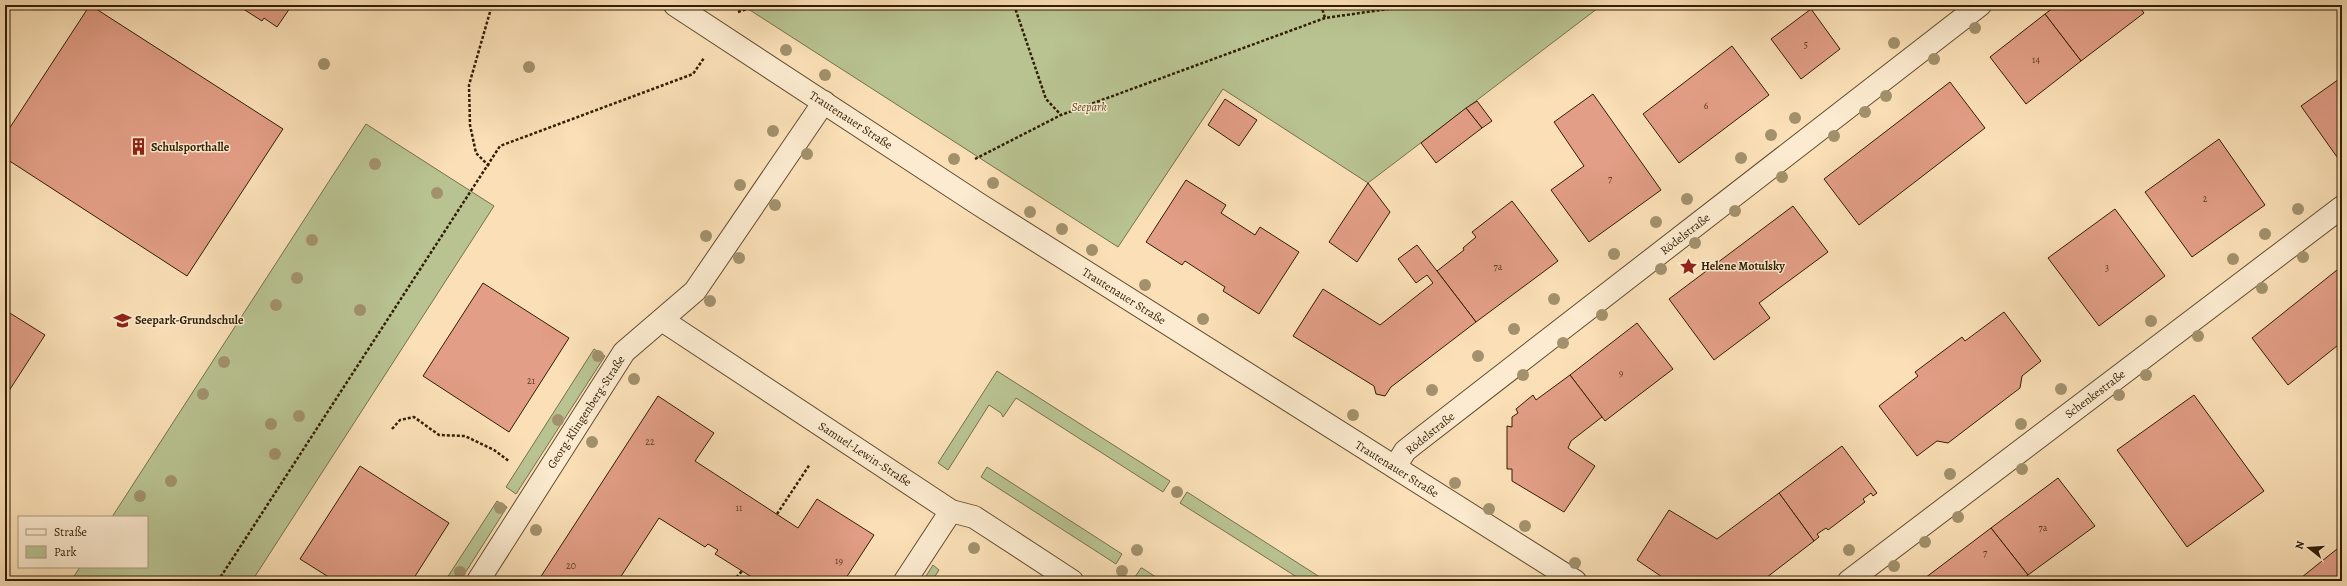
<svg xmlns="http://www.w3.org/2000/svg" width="2347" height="586" viewBox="0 0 2347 586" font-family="Alegreya,serif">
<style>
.green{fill:#b9c392;stroke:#76704a}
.building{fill:#e29e86;stroke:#321e03}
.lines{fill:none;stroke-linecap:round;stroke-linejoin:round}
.minor-casing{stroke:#644e30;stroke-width:24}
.path{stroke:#321e03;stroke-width:2.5;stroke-dasharray:3 2;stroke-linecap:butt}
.minor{stroke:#fcebd0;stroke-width:22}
.tree{fill:#a2916c}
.labels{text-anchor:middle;stroke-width:3;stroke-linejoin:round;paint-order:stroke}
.number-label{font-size:10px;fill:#5e3e24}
.park-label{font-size:12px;font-style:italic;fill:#5a502e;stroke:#fcebd0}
.street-label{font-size:12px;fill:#321e03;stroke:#fcebd0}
.poi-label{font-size:12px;font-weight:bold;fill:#321e03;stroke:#fcebd0;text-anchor:start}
</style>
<rect width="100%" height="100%" fill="#fbe0b7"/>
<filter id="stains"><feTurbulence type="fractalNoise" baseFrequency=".005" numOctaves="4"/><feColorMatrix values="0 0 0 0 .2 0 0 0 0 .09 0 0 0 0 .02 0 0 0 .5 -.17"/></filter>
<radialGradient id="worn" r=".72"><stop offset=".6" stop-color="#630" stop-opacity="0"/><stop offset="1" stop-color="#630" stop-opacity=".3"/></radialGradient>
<g class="green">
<polygon points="742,5 1602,5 1368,183 1223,89 1118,247"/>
<polygon points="366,124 494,206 252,581 71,581 80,567 147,567 147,517 112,517"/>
<polygon points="594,349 605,356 516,494 506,487"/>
<polygon points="997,371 1170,481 1163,492 1016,398 1003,417 1001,413 989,405 948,470 938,463"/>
<polygon points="987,467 1122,554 1116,564 981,477"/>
<polygon points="1187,492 1326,581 1303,581 1180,503"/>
<polygon points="497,501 507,507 460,581 445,581"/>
<polygon points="933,565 939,570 932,581 923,581"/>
<polygon points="1141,568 1142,568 1162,581 1140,581 1135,577"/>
</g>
<g class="building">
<polygon points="90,5 283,129 187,276 5,158 5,135"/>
<polygon points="237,5 292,5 277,27 264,18 262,21"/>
<polygon points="2057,5 2138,5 2144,13 2081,61 2045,14"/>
<polygon points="1811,9 1840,49 1801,79 1771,39"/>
<polygon points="2045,14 2081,61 2026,104 1990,57"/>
<polygon points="1732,46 1769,95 1679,163 1643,114"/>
<polygon points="2342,77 2342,153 2337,157 2301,106"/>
<polygon points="1950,82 1985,128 1859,225 1824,179"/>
<polygon points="1593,94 1661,190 1589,242 1551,190 1584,166 1554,122"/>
<polygon points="1225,99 1257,120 1239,146 1208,125"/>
<polygon points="1477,101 1492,121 1482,128 1466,108"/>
<polygon points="1466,108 1482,128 1436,163 1421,143"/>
<polygon points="2219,139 2265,205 2192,257 2145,192"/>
<polygon points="1186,180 1226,205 1221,213 1255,235 1260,227 1299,252 1259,314 1223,291 1225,287 1185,261 1182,265 1146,242"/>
<polygon points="1368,183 1390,212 1357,262 1329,242"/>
<polygon points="1512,201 1558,261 1476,322 1437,271 1464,250 1463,248 1476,237 1472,232"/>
<polygon points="1793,206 1828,252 1759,303 1770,318 1714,360 1669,299"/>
<polygon points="2115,209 2165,276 2099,326 2048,258"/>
<polygon points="1417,245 1476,322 1391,387 1385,396 1376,394 1374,386 1293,336 1323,289 1380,325 1433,283 1427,275 1416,283 1398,259"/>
<polygon points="2342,266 2342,342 2288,385 2252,338"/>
<polygon points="483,283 569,338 509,432 423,376"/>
<polygon points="5,310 45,335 5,397"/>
<polygon points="2004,312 2041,361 2022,376 2020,388 1948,443 1937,441 1917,456 1879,406 1918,376 1915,372 1962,337 1965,341"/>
<polygon points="1637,323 1673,369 1605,421 1570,375"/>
<polygon points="1570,375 1602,417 1571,441 1568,448 1595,466 1564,512 1512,481 1512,469 1507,469 1507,426 1512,427 1512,417 1518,413 1516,409 1533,395 1536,400"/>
<polygon points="2194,395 2264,491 2187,547 2117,450"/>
<polygon points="658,396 714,433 695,461 798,528 817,499 874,535 844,581 758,581 715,554 718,550 708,544 705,547 659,518 618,581 538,581"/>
<polygon points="1842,446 1877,493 1873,496 1871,493 1863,499 1865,502 1828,530 1826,528 1817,534 1819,537 1814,541 1779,493"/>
<polygon points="360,466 449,523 412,581 335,581 300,559"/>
<polygon points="2058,478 2095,526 2028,575 1991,528"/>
<polygon points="1779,493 1814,541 1762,581 1668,581 1637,560 1669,510 1717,539"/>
<polygon points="1991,528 2028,575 2021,581 1927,581 1925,578"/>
<polygon points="2342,545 2342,581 2305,581 2302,577"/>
</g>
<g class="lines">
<defs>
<g id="minor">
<polyline points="675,5 980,205 1575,581"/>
<polyline points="662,320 951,511 974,517 1072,581"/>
<polyline points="1395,467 1405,451 1415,443 1980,5"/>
<polyline points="478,581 624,352 695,291 824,102"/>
<polyline points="905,581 951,511"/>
<polyline points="1849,581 2342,207"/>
</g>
</defs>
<use href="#minor" class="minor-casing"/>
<g class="path">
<polyline points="1014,5 1046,99 1061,115"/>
<polyline points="1321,5 1325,18"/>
<polyline points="738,12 759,5"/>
<polyline points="975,159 1061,115 1325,18 1416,5"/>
<polyline points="489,166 476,153 470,125 469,85 492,5"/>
<polyline points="392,429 400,420 414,417 439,435 465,436 494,450 509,461"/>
<polyline points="777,514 810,464"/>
<polyline points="218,581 500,146 693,74 704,58"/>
<polyline points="733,581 742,571"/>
</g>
<use href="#minor" class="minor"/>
</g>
<g class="tree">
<circle cx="1975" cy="28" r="6"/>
<circle cx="1894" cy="43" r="6"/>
<circle cx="786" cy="50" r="6"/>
<circle cx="1934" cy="59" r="6"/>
<circle cx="324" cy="64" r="6"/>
<circle cx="529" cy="67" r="6"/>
<circle cx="825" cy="75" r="6"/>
<circle cx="1886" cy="96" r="6"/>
<circle cx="1865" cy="112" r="6"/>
<circle cx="1795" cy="118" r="6"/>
<circle cx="773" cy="131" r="6"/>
<circle cx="1771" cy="135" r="6"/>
<circle cx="1834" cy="136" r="6"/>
<circle cx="807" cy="154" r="6"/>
<circle cx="1741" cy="158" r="6"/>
<circle cx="954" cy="159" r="6"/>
<circle cx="375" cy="164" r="6"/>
<circle cx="1782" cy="177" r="6"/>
<circle cx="993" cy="183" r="6"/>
<circle cx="740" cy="185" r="6"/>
<circle cx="437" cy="193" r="6"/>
<circle cx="1687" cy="199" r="6"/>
<circle cx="775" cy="205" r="6"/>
<circle cx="2298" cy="209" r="6"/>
<circle cx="1735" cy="211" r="6"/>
<circle cx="1030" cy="212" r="6"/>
<circle cx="1656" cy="222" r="6"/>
<circle cx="1062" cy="229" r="6"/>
<circle cx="2265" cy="234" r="6"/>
<circle cx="706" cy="236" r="6"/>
<circle cx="312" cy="240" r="6"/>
<circle cx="1695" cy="243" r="6"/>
<circle cx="1092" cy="250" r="6"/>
<circle cx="1614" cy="254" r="6"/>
<circle cx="2303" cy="257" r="6"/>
<circle cx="739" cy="258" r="6"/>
<circle cx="2233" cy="259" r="6"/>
<circle cx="1661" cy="269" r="6"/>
<circle cx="297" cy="278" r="6"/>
<circle cx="1145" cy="285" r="6"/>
<circle cx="2262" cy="288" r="6"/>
<circle cx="1554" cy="299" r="6"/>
<circle cx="710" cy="301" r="6"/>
<circle cx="276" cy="305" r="6"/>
<circle cx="360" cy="310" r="6"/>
<circle cx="1602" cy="315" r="6"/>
<circle cx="1203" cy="319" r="6"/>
<circle cx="2151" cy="321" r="6"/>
<circle cx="1514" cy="329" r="6"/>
<circle cx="2198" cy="336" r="6"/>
<circle cx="1563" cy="343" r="6"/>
<circle cx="598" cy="356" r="6"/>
<circle cx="1478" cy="356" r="6"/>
<circle cx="224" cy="362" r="6"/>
<circle cx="1523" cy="375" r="6"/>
<circle cx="2146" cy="375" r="6"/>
<circle cx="634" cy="379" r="6"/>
<circle cx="2061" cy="389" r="6"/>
<circle cx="1432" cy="390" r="6"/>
<circle cx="203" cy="394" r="6"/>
<circle cx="2119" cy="395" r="6"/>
<circle cx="1353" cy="415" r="6"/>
<circle cx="299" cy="416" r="6"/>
<circle cx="558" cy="420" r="6"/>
<circle cx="271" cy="424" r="6"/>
<circle cx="2021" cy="424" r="6"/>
<circle cx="592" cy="442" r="6"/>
<circle cx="275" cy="454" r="6"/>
<circle cx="2022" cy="469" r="6"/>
<circle cx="1950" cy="474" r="6"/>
<circle cx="171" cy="481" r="6"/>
<circle cx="1455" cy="483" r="6"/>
<circle cx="1177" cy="492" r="6"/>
<circle cx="140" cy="496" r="6"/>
<circle cx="500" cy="508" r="6"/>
<circle cx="1489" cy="509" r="6"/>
<circle cx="1958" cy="517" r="6"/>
<circle cx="1525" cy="526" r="6"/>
<circle cx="536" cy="530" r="6"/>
<circle cx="1925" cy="542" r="6"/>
<circle cx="974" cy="548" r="6"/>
<circle cx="1137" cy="550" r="6"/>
<circle cx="1849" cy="550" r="6"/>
<circle cx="1575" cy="563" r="6"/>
<circle cx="1894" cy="566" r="6"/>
<circle cx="1122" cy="571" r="6"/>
<circle cx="460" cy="572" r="6"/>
</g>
<defs>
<symbol id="building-bare" viewBox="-9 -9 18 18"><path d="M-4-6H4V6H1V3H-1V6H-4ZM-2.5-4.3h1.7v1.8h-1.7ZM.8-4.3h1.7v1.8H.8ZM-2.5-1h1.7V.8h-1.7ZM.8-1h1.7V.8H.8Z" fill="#8f2418" stroke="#fcebd0" stroke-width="2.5" paint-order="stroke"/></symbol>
<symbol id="sight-bare" viewBox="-9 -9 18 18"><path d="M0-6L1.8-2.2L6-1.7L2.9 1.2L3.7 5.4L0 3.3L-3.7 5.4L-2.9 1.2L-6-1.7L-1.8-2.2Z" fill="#8f2418" stroke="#fcebd0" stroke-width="2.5" paint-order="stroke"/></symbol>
<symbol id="school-bare" viewBox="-9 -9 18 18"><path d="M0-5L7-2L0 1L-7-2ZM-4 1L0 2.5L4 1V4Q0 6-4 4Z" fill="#8f2418" stroke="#fcebd0" stroke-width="2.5" paint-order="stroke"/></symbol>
</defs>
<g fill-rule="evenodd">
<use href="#building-bare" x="126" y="134" width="25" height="25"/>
<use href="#sight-bare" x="1676" y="254" width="25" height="25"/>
<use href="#school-bare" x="110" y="308" width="25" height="25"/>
</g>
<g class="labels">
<g class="number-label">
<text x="1806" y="48">5</text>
<text x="2036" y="63">14</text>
<text x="1706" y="109">6</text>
<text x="1610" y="182">7</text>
<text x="2205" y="202">2</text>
<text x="1498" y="270">7a</text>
<text x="2107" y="271">3</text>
<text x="1621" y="376">9</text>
<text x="531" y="384">21</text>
<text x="650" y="445">22</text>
<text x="739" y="511">11</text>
<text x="2043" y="531">7a</text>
<text x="1985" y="556">7</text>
<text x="839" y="564">19</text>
<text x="571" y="569">20</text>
</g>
<g class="park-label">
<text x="1089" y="111">Seepark</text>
</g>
<g class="street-label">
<text transform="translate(851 120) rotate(33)" y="4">Trautenauer Straße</text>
<text transform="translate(1685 234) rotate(-38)" y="4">Rödelstraße</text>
<text transform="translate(1124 296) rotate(32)" y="4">Trautenauer Straße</text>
<text transform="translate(2095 394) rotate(-37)" y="4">Schenkestraße</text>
<text transform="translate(586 412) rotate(-57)" y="4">Georg-Klingenberg-Straße</text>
<text transform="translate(1430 433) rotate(-39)" y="4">Rödelstraße</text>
<text transform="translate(865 454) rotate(33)" y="4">Samuel-Lewin-Straße</text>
<text transform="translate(1397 469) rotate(32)" y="4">Trautenauer Straße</text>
</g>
<g class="poi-label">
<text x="151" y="151">Schulsporthalle</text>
<text x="1701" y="270">Helene Motulsky</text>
<text x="135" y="324">Seepark-Grundschule</text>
</g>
</g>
<rect width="2347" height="586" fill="none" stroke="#fbe0b7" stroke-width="20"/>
<rect x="6" y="6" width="2335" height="574" fill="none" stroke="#321e03" stroke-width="2"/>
<rect x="10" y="10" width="2327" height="566" fill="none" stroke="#321e03"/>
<rect x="18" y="516" width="130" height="52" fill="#fcebd0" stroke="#ab997e"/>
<rect x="26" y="529" width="20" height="6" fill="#fcebd0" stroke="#ab997e"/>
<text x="54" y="536" font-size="12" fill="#321e03">Straße</text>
<rect x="26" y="546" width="20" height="12" fill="#b9c392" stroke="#ab997e"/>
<text x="54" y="556" font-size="12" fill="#321e03">Park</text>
<g transform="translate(2309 548) rotate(287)" stroke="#fcebd0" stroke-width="3" paint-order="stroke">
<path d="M0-3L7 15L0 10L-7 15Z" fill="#321e03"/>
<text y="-6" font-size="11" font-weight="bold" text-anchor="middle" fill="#321e03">N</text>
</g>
<rect width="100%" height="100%" filter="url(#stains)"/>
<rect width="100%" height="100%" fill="url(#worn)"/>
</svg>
